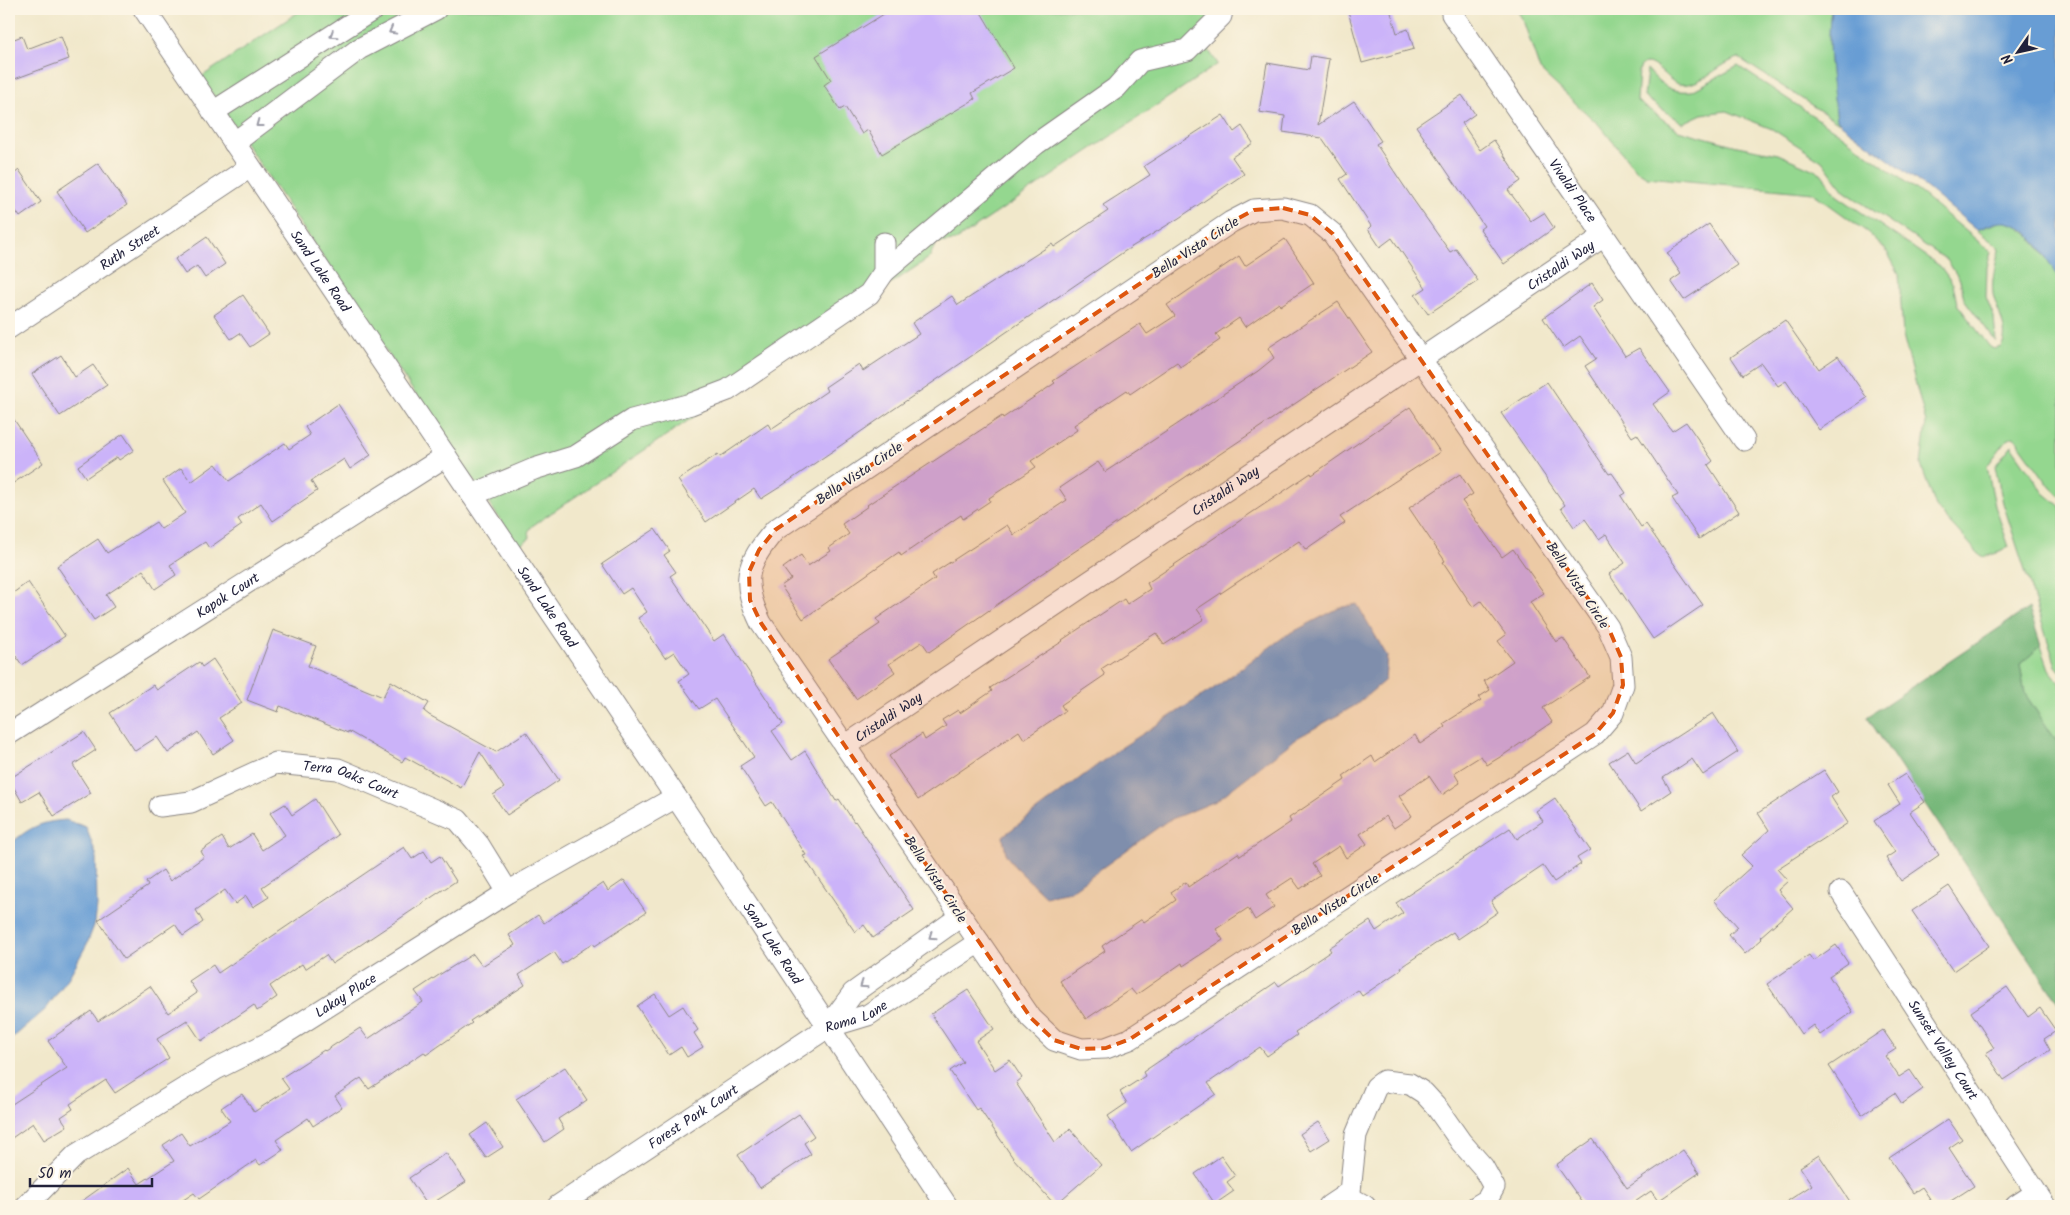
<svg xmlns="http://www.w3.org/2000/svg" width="2070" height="1215" viewBox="0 0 2070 1215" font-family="Kalam,sans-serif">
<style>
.green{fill:#94d78f;stroke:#5b7c65}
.forest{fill:#77b87a;stroke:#4c6d5a}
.water{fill:#689dd4;stroke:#456088}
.building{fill:#cbb3f9}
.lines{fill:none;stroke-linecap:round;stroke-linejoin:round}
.minor-casing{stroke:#8a8583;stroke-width:23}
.minor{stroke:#fff;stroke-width:21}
.oneway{stroke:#9c9ca7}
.marked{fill:#de560e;fill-opacity:0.2;stroke:#de560e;stroke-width:4;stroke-dasharray:10 6;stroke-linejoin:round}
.labels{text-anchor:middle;stroke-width:4;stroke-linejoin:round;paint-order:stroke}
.street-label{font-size:14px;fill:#22223b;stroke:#fcf5e5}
</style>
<rect width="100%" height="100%" fill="#fcf5e5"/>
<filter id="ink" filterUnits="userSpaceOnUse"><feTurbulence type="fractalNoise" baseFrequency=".02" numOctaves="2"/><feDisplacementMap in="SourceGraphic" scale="10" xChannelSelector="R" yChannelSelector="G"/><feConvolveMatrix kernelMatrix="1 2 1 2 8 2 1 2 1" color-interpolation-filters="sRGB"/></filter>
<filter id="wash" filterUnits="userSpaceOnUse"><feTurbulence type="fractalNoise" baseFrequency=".0096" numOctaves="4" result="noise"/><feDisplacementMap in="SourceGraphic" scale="20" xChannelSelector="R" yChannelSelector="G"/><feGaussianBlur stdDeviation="1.12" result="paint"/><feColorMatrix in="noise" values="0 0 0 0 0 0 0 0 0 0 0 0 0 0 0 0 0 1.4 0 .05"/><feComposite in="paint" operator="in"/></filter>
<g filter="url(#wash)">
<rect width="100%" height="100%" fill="#f1e8cb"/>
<g class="green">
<polygon points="303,9 1233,9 1209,46 1209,51 1218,64 955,241 936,243 929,258 532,526 528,532 530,538 518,546 201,77"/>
<path d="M1516,9H1831C1826,45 1832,83 1837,119L1839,123L1739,58C1719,63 1700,88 1679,84C1666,82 1648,49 1639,70L1637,101L1678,130L1737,146L1778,154L1821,173L1839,197L1940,266L1953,284L1957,304L1990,347L1994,349L2001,347C2011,331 1996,310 1993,294C1991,279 1996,264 1999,250L1997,246L1977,230L2002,221L2016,225L2031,237L2061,279V497L2051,488L2020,445L2019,441L2013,437L2006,441L1987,466L1995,506L2009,547L2000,552L1984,557L1978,553L1936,507L1921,465L1926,423L1903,335L1899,274L1886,250L1867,232L1813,193L1647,177L1636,170L1600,126L1540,70L1523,20Z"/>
<path d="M1738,66L1839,133L1923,195L1991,252L1987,267L1986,297L1994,317L1996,342L1964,299L1960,280L1947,260L1844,191L1822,161L1772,129L1727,111L1702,114L1683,123L1644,97L1647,70C1663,85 1668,93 1692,91Z"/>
<polygon points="2012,445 2012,447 2044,493 2061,507 2061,672 2056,666 2003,503 1995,466"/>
<polygon points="2041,646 2049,669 2061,684 2061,748 2025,694 2020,664"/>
</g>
<polygon class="forest" points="2029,608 2041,646 2020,664 2025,694 2061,748 2061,1007 1867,717"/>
<g class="water">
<path d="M1831,9H2061V279C2044,260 2033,224 2004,222C1996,221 1985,227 1977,230L1928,189L1840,123L1837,119C1832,83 1826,45 1831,9Z"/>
<polygon points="1357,604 1387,656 1385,680 1356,705 1297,738 1216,801 1167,821 1070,891 1045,896 1015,867 1006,855 1003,836 1116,751 1213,689 1285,636 1339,608"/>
<path d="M66,820L86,827L96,854L97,906L95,923L87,944L69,977L46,1009L9,1041V845C29,828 39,822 66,820Z"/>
</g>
<g id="blocks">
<g class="building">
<polygon points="892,9 979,9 1014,68 972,93 975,99 882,154 868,130 862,134 845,107 840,110 824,85 831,80 816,56"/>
<polygon points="1356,9 1390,9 1397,33 1408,29 1414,49 1362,63 1348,11"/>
<polygon points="22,36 27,49 61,36 69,59 12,80 9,72 9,41"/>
<polygon points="1311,56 1329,59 1318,125 1354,101 1381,141 1376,144 1412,198 1450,252 1456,249 1478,281 1428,314 1415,295 1426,288 1392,238 1380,247 1368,229 1371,226 1340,179 1347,174 1322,138 1283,132 1285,116 1259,112 1267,63 1309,70"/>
<polygon points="1462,95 1475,114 1462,123 1480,150 1494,140 1521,181 1508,190 1531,221 1544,213 1554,228 1504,264 1480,229 1484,226 1416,126"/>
<polygon points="1223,115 1234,132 1242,126 1253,143 1232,157 1244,174 1179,218 1125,251 780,487 761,499 754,489 706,522 678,480 718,454 720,457 768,424 771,429 827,391 825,387 859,364 863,371 919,334 912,323 952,296 958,305 1052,244 1054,247 1108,211 1103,205 1150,175 1144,166"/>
<polygon points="98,163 127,205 85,233 57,191"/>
<polygon points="19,170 41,202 20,217 9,201 9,178"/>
<polygon points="1709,224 1737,265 1684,300 1671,281 1681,274 1667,253"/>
<polygon points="207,237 225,264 205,278 197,266 185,274 175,259"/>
<polygon points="1285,239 1314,283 1280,306 1279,303 1245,327 1239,318 1216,334 1220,340 1180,367 1177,362 1130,394 1127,390 1074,425 1077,430 1031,461 1036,467 989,498 990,501 963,519 961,515 901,556 899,552 803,619 781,586 791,579 783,568 801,555 808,566 831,551 829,548 849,534 842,524 868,506 867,505 1002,416 1003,418 1055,383 1053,381 1140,324 1147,334 1175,316 1167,305 1239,256 1245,266"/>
<polygon points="1592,283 1603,300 1593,307 1625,356 1639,348 1670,392 1653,404 1672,431 1686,422 1713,461 1708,465 1739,512 1699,539 1672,498 1678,495 1637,434 1632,437 1585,366 1596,359 1580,336 1563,348 1543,318"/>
<polygon points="243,295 269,334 250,347 240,333 231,339 214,315"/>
<polygon points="1338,302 1372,352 1041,574 929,652 922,642 889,664 895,672 856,699 828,659 880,624 876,619 935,579 932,574 1007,525 1014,535 1067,500 1059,488 1098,462 1105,472 1258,371 1274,358 1268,348"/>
<polygon points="1785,320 1819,369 1838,356 1867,398 1819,430 1786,381 1778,386 1761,363 1743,375 1731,357"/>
<polygon points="61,355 75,377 93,365 107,385 60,416 32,374"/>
<polygon points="1547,382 1609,474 1612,473 1626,493 1621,496 1641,527 1646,524 1703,605 1653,639 1609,574 1625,563 1606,534 1599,539 1585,519 1574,527 1561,508 1565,505 1501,413"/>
<polygon points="338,404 371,455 350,469 344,459 311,481 317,491 273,521 261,503 238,519 242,525 209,548 205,542 170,565 176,575 155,589 143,570 106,595 114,607 94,620 57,566 98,539 107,553 156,522 161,529 185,513 163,481 181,468 191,482 216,464 229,481 285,443 289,449 310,435 305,427"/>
<polygon points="1410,407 1440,452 1340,517 1345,523 1306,550 1299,541 1197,609 1204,619 1164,645 1156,633 1101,669 1105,675 1061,705 1065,711 1024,739 1019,731 918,800 889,756 922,734 925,740 946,726 942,720 958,710 960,713 992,691 990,688 1063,641 1062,640 1124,599 1127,604 1150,589 1147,583 1311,473 1312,475"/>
<polygon points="9,412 43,463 9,486"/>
<polygon points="123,434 134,450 119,460 117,457 86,478 78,466"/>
<polygon points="1460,474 1473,494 1462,501 1502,557 1513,549 1544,593 1530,602 1556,642 1563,638 1590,677 1543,708 1552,722 1505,754 1487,765 1481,756 1454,773 1460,783 1442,795 1429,776 1399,796 1412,816 1394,828 1386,816 1360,834 1367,844 1346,858 1339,846 1312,864 1320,876 1300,889 1292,878 1266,895 1274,907 1255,920 1248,908 1216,929 1223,940 1183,966 1182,963 1136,995 1131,989 1086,1019 1060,981 1105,951 1102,946 1142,919 1144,922 1176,900 1171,892 1186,882 1188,887 1238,853 1240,856 1291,822 1289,818 1345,780 1343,776 1372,756 1375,762 1415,735 1420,744 1445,727 1443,724 1481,700 1479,697 1490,690 1484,681 1513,661 1498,641 1506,635 1481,601 1473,607 1443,562 1445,561 1409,508"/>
<polygon points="655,529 670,551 664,555 676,572 670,576 714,641 724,634 783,724 772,731 792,760 805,751 836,801 839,799 854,822 855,821 914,910 873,938 864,925 855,932 803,856 806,855 772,802 766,806 740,766 754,757 715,699 699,709 679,681 689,674 674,652 665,658 638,618 647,612 631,588 622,594 602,564"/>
<polygon points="28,582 65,636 22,665 9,646 9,596"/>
<polygon points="273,630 316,646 308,666 383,697 391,681 429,703 424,711 429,715 496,752 526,732 559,780 507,815 493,795 504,788 480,752 461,788 405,757 402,762 348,731 348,733 280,706 278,712 247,700"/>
<polygon points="213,659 242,703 219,718 234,740 213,754 198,732 168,753 157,737 135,751 110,713 153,685 157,690 199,662 202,667"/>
<polygon points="1713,713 1738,752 1703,775 1692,759 1663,778 1671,791 1641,811 1609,762 1628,750 1636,763"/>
<polygon points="84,732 96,750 73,765 91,793 54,816 39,792 22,802 9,779"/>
<polygon points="1824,770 1838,792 1831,797 1848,823 1777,869 1788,881 1778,890 1793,908 1760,937 1762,939 1745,954 1729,935 1738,927 1714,900 1752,866 1741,855 1769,830 1758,813"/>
<polygon points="1905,774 1925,802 1910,812 1939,855 1901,881 1886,858 1895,852 1874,821 1900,804 1888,785"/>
<polygon points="1555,798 1590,850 1577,858 1581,864 1554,882 1543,866 1491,901 1498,912 1458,939 1453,932 1401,967 1402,969 1362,996 1358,990 1295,1032 1297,1035 1267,1056 1260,1047 1208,1083 1216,1094 1131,1152 1108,1116 1127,1103 1120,1092 1145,1076 1143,1072 1276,982 1279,986 1331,951 1329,948 1370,921 1376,931 1403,913 1396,903 1510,828 1517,839 1543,821 1536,811"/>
<polygon points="315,799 338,835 262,887 269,897 253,907 246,896 235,904 225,890 196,910 203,922 183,936 175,924 124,959 98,920 148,886 146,882 163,870 170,881 204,857 201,851 222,837 229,849 252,834 262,850 285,835 270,813 285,804 292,815"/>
<polygon points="404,847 412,859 424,851 431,862 440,856 456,881 332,964 326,955 305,969 302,964 270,986 277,997 257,1011 254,1005 201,1041 187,1020 157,1039 169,1058 115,1093 106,1080 70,1104 73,1109 61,1117 67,1126 44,1140 33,1123 9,1140 9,1106 67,1068 48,1041 91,1011 98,1021 150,986 168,1013 197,993 189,981 213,965 218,973"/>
<polygon points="624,880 646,912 595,946 593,943 562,964 554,952 519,975 525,985 470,1021 472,1023 426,1055 424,1052 369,1089 361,1078 335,1096 342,1107 313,1126 308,1118 276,1140 283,1150 260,1165 256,1160 199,1199 194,1193 174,1206 75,1206 128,1168 139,1184 174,1161 163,1145 181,1133 190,1146 230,1121 221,1108 242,1094 254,1112 289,1089 281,1078 324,1050 325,1051 360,1028 368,1039 423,1002 415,991 439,975 473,954 482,966 515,945 509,935 538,915 544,923 603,883 608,891"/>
<polygon points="1949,886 1989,946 1953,971 1912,911"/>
<polygon points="1836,945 1848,963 1829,976 1853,1012 1820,1035 1813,1025 1801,1034 1767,984 1809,955 1813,961"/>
<polygon points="2007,987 2028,1017 2040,1008 2056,1031 2044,1039 2050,1050 2004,1080 1986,1053 1994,1048 1971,1012"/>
<polygon points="968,990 994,1029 976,1041 995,1070 1010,1060 1022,1078 1016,1083 1055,1142 1070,1129 1101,1165 1055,1205 1013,1158 979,1108 976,1110 950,1071 963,1062 931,1014"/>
<polygon points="655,994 669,1015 683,1006 698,1030 694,1033 703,1047 687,1057 681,1047 669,1055 637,1006"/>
<polygon points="1883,1030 1896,1049 1885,1056 1899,1077 1910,1070 1923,1089 1902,1104 1895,1093 1862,1115 1829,1066"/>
<polygon points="565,1067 587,1100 558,1119 564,1129 545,1142 516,1099"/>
<polygon points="799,1114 814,1136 804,1143 811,1154 760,1188 738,1155"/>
<polygon points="1948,1119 1962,1139 1949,1148 1974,1186 1943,1206 1935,1206 1922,1187 1913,1193 1889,1158"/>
<polygon points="1318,1122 1330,1139 1311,1151 1300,1134"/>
<polygon points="487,1123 503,1147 486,1158 470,1135"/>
<polygon points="1593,1139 1627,1188 1683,1150 1699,1173 1658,1201 1651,1191 1629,1206 1585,1206 1556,1165"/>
<polygon points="446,1153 466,1182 428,1206 409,1178"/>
<polygon points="1819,1155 1853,1206 1780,1206 1812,1185 1800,1167"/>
<polygon points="1221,1156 1235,1176 1227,1182 1234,1191 1215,1204 1195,1174"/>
</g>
</g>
</g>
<g filter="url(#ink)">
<use href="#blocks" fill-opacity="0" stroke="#8a8583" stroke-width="1"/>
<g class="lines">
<defs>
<g id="minor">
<path id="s1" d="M144,9L676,797L947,1206"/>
<path id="s2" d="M1452,14L1744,440"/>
<polyline points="213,112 374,9"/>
<polyline points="234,143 359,49 436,9"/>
<path d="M1283,208L1310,215L1333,234L1608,627L1621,657L1623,685L1613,713L1595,734L1130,1039L1106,1048L1081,1049L1054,1040L1031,1018L761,623C741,581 745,565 775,530L1231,222L1254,210Z"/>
<polyline points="884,272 1036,144 1116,88 1140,61 1187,50 1221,16 1222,9"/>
<path id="s3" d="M9,328L250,167"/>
<polyline points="472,495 534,469 576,456 632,420 691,404 728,390 869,294 884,272 884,243"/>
<path id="s4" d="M9,734L446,456"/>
<path id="s5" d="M845,746L1604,236"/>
<path id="s6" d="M160,806L191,802L276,763L338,769L458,820L479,845L508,892"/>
<path id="s7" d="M1841,892L2045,1206"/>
<polyline points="828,1027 853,993 961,916"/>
<polyline points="1345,1195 1365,1206"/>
<path id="s8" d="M26,1206L76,1155L216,1069L276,1039L508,892L676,797"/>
<path id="s9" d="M558,1206L828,1027L868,1015L979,942"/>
<polyline points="1329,1206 1350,1192 1356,1135 1376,1087 1384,1081 1410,1084 1424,1093 1435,1105 1461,1142 1483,1167 1494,1187 1487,1200 1477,1206"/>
<polyline points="2016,1206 2036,1193"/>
</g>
</defs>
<use href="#minor" class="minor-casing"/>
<use href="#minor" class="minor"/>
</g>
<defs><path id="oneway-chevron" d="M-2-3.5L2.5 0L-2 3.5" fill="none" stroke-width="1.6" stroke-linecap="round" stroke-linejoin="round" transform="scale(1.25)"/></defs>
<g class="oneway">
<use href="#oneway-chevron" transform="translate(392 31) rotate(151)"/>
<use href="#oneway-chevron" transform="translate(333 35) rotate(147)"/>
<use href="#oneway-chevron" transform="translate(259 124) rotate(143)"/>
<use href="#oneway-chevron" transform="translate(932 936) rotate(145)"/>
<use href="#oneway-chevron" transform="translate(863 985) rotate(145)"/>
</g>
</g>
<path class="marked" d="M1283,208L1310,215L1333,234L1608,627L1621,657L1623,685L1613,713L1595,734L1130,1039L1106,1048L1081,1049L1054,1040L1031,1018L761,623L750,600L749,572L759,550L775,530L1231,222L1254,210Z"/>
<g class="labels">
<g class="street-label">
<text dy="5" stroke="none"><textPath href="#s2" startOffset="214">Vivaldi Place</textPath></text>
<text transform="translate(1195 247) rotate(-33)" y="5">Bella Vista Circle</text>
<text dy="5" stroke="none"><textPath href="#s3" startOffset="145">Ruth Street</textPath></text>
<text dy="5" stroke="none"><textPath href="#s5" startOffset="862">Cristaldi Way</textPath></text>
<text dy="5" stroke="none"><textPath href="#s1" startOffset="316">Sand Lake Road</textPath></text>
<text transform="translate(859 473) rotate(-34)" y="5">Bella Vista Circle</text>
<text dy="5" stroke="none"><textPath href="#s5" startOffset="458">Cristaldi Way</textPath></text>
<text transform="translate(1578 585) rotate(56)" y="5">Bella Vista Circle</text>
<text dy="5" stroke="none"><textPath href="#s4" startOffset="259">Kapok Court</textPath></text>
<text dy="5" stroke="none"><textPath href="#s1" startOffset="721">Sand Lake Road</textPath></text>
<text dy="5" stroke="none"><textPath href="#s5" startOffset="52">Cristaldi Way</textPath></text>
<text dy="5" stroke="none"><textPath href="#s6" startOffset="202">Terra Oaks Court</textPath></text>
<text transform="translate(936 879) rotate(56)" y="5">Bella Vista Circle</text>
<text transform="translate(1335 904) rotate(-33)" y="5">Bella Vista Circle</text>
<text dy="5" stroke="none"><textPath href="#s1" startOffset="1126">Sand Lake Road</textPath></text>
<text dy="5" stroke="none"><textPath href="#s8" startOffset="385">Lakay Place</textPath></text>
<text dy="5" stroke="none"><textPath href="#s9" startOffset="354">Roma Lane</textPath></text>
<text dy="5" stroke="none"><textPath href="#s7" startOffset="188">Sunset Valley Court</textPath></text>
<text dy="5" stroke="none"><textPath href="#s9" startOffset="162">Forest Park Court</textPath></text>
</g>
</g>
<rect width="2070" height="1215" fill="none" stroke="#fcf5e5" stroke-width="30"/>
<g transform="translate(2018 52) rotate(236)" stroke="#fcf5e5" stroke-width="4" paint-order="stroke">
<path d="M0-4L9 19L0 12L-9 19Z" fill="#22223b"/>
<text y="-8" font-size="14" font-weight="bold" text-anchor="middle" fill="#22223b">N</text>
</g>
<path d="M30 1178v8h122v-8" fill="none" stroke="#22223b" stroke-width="2.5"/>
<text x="38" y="1178" font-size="15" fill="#22223b" stroke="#fcf5e5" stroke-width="4" paint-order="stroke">50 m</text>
</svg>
